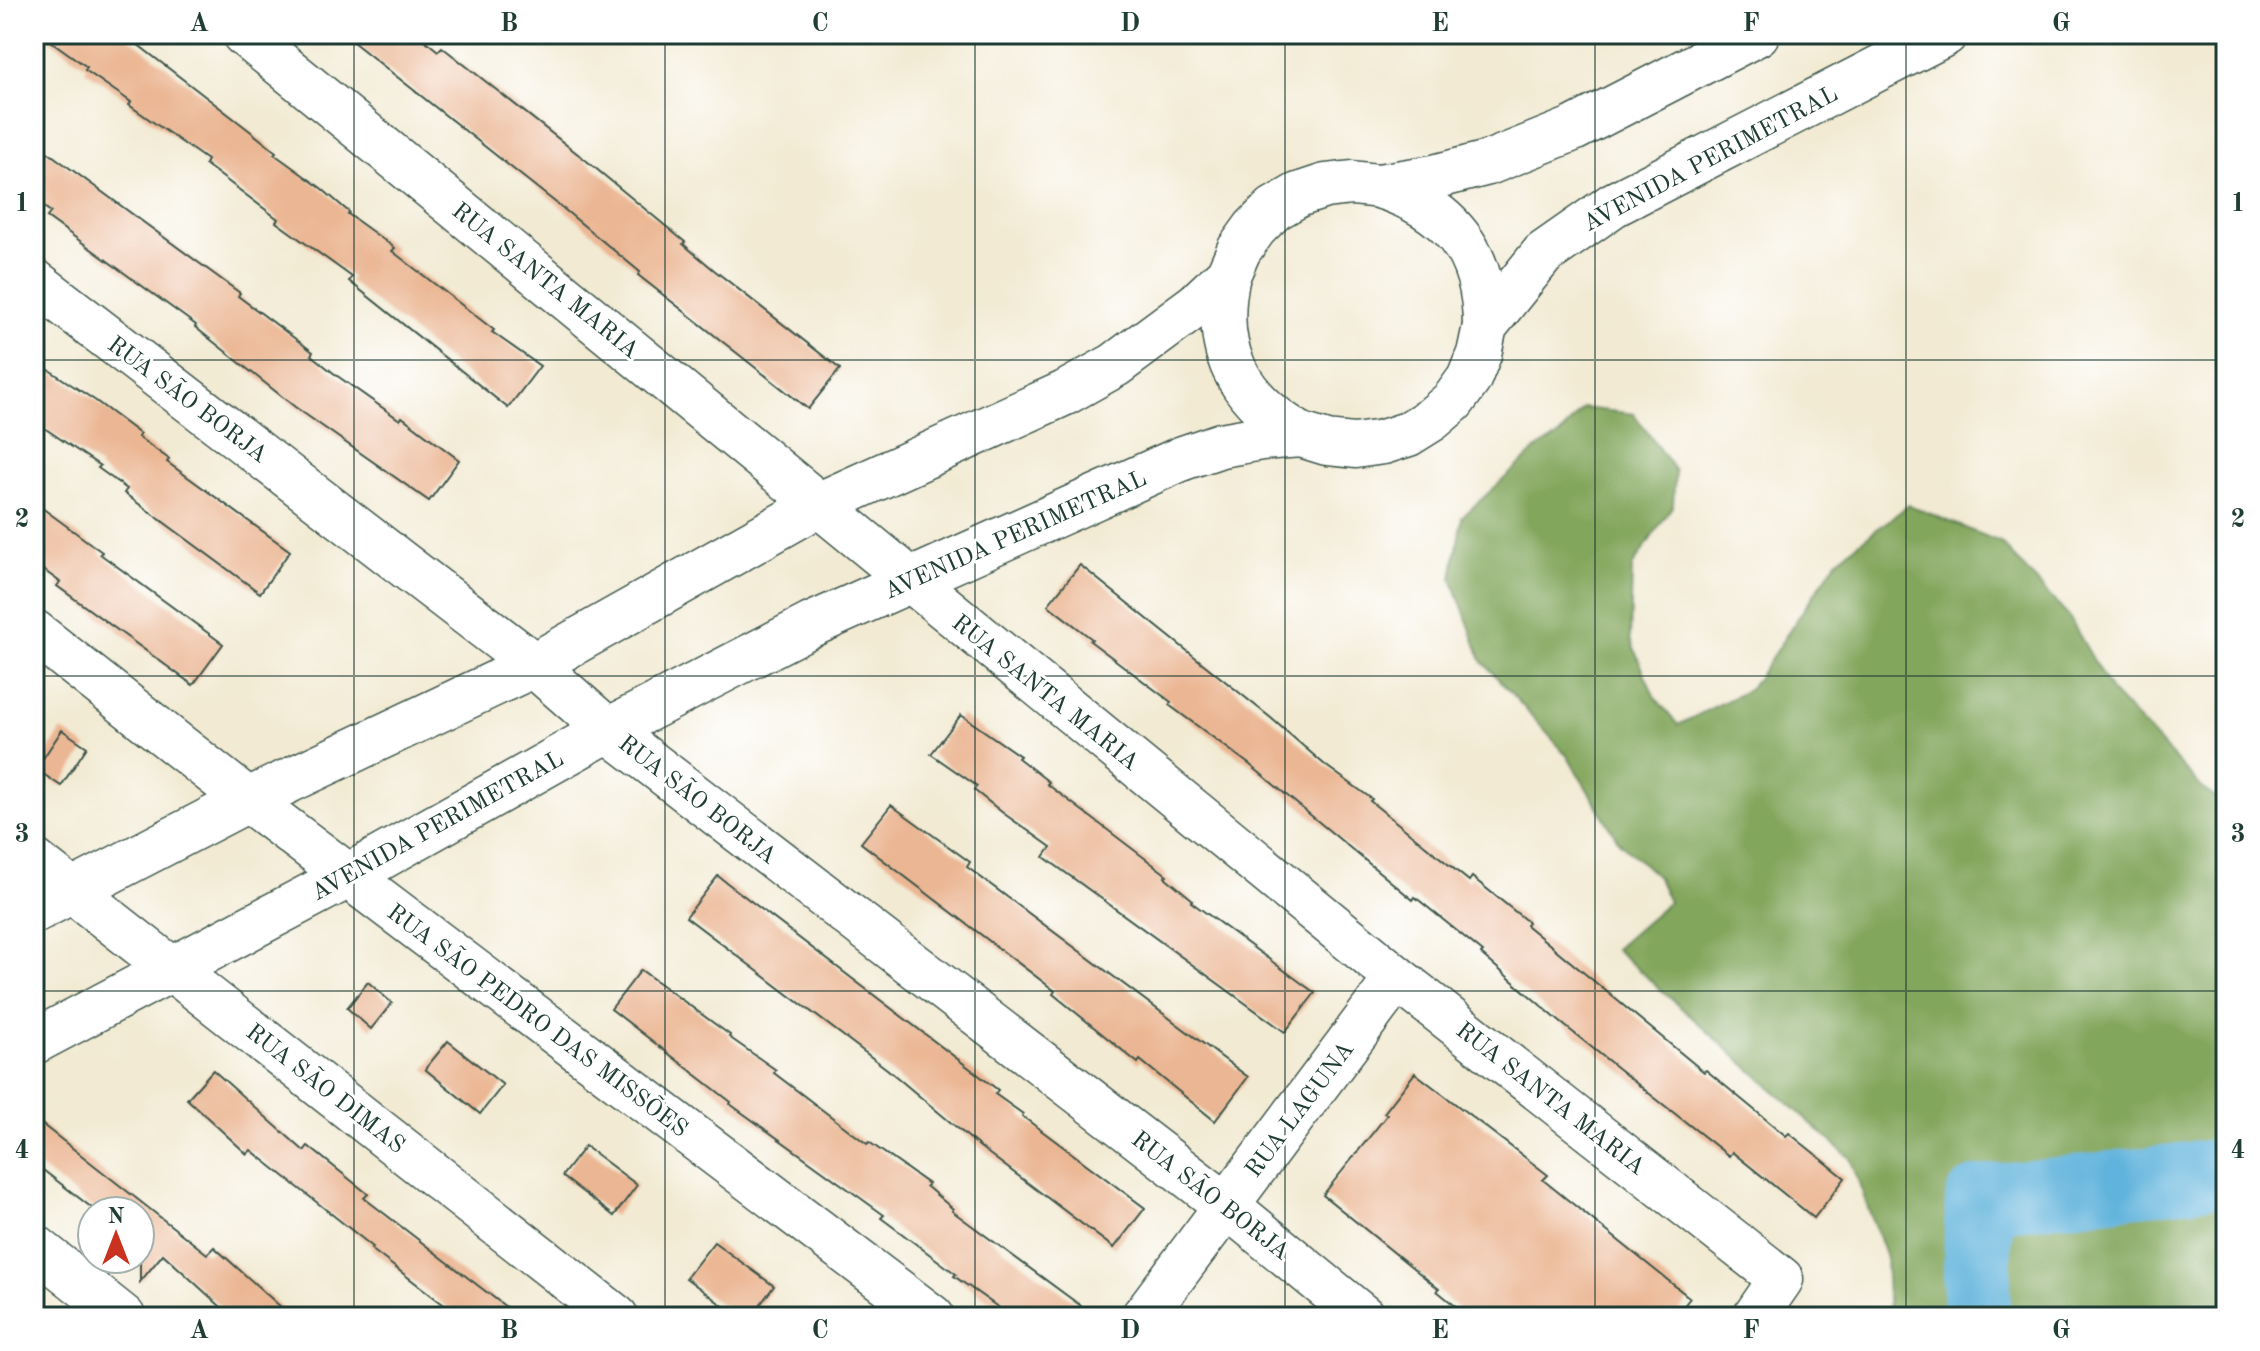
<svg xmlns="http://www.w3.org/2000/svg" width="2260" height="1351" viewBox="0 0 2260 1351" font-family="'Old Standard TT',serif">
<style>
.forest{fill:#82a65c;stroke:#507248;stroke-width:2}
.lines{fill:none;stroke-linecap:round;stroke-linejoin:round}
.river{stroke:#61b3dc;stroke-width:68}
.building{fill:#ebb693}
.minor-casing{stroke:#3f574c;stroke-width:47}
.minor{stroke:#fff;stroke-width:44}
.grid{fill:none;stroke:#1f3d34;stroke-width:2;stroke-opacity:0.55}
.labels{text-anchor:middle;stroke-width:6;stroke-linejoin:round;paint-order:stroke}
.street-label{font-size:24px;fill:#1f3d34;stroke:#fff}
.neatline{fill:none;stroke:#1f3d34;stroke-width:3}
.grid-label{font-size:26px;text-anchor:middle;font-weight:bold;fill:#1f3d34}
</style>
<rect width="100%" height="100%" fill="#fff"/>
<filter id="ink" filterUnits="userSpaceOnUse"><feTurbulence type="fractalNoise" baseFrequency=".0125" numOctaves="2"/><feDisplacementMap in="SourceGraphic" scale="16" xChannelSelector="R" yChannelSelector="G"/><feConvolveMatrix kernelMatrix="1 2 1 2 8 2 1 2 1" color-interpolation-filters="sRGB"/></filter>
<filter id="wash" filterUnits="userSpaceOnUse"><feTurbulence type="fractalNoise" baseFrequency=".006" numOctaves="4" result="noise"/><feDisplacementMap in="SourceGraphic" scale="32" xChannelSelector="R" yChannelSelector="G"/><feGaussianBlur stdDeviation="1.8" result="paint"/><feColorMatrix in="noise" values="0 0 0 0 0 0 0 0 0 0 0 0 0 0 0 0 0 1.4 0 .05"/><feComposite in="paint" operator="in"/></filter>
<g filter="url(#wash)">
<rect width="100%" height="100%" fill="#f2ead3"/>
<polygon class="forest" points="1583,408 1634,414 1675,471 1673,505 1632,567 1630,639 1654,696 1678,725 1750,689 1838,559 1909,505 2000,542 2069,617 2111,691 2204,790 2226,803 2226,1317 1889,1317 1886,1258 1850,1158 1615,949 1669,902 1657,876 1619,842 1566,754 1482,661 1452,579 1462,517 1538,448 1559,436"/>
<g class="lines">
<polyline class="river" points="1976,1317 1979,1200 2226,1172"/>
</g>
<g id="blocks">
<g class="building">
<polygon points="41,34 124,34 250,131 276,152 274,154 321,188 349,212 348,214 395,248 392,251 494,330 492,332 540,366 508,408 349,281 352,277 276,222 278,219 205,164 207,160 129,105 131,102 85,70 87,67"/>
<polygon points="343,34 417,34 438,51 442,47 588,162 685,242 683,244 714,270 840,369 808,409 638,275 640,272 565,210"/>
<polygon points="34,142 240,293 238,296 313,352 311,355 336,375 400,420 402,417 459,460 429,501 295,407 195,327 196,325 47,217 51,212 34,200"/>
<polygon points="34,360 96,401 140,434 138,437 169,459 167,462 290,551 260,593 124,493 127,489 98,468 100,466 34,421"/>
<polygon points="34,502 102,552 100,554 223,644 193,685 57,586 60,582 34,563"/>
<polygon points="1080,565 1271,718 1325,765 1372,799 1370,801 1469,881 1472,877 1528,922 1526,925 1704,1072 1706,1070 1786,1136 1789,1133 1845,1178 1814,1218 1732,1152 1729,1156 1646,1091 1559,1021 1481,954 1483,952 1415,897 1413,900 1249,764 1169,705 1171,702 1090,641 1092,639 1048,605"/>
<polygon points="961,715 1020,756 1018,758 1049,782 1047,784 1167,875 1165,877 1193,900 1191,902 1315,993 1285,1032 1044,857 1051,847 1003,813 974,790 977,786 931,754"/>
<polygon points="62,730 87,747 61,786 36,769"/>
<polygon points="891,805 970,862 967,867 1248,1077 1215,1121 1140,1060 1138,1063 1053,994 1055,991 861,843"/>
<polygon points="718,876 998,1090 995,1094 1023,1114 1022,1116 1145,1208 1114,1248 980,1147 887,1069 686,917"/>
<polygon points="641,970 730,1035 729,1037 776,1070 774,1073 867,1144 869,1142 928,1184 926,1186 953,1209 952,1211 1096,1317 1012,1317 954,1276 956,1274 881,1218 884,1215 730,1104 731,1102 611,1009"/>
<polygon points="368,982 392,1003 371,1029 347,1008"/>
<polygon points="448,1041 503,1085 480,1114 425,1069"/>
<polygon points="213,1070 304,1151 308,1146 368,1194 364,1198 519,1317 460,1317 371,1249 373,1247 251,1150 247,1154 187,1099"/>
<polygon points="1415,1073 1548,1175 1543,1180 1690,1298 1675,1317 1469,1317 1437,1291 1439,1289 1323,1195 1387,1115 1384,1113"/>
<polygon points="34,1118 207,1254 214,1247 292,1317 232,1317 163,1254 140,1282 140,1211 96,1211 34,1163"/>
<polygon points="585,1146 637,1185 614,1216 562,1176"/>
<polygon points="714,1242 774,1286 751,1317 738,1317 686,1278"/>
</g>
</g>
</g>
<g filter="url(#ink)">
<use href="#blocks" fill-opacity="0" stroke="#3f574c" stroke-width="2"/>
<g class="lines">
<defs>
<g id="minor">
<polyline points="244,34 1397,978 1781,1279 1755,1317"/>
<path d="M1379,186C1450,208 1485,252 1485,326"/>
<path d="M1228,275C1212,348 1236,398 1301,435"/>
<polyline points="34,281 534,665 608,730 1226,1205 1363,1317"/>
<polyline points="34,632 248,800 932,1317"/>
<polyline points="34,861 616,1317"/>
<polyline points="34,911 248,800 534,665 820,504 1065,393 1115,365 1196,305 1228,275 1239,250 1255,228 1274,209 1298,195 1325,186 1352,183 1379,186 1434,177 1488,163 1573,129 1757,34"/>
<polyline points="34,1042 348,876 608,730 811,625 1183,458 1221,445 1261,438 1301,435 1327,443 1355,446 1383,442 1408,434 1432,419 1453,401 1469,379 1479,354 1485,326 1543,254 1613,205 1945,34"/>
<polyline points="34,1246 123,1317"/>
<polyline points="1143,1317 1397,978"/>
</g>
</defs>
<use href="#minor" class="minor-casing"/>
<use href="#minor" class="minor"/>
</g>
</g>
<path class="grid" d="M354,34V1317M665,34V1317M975,34V1317M1285,34V1317M1595,34V1317M1906,34V1317M34,360H2226M34,676H2226M34,991H2226"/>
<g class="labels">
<g class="street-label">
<text transform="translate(1710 158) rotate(-28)" y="8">AVENIDA PERIMETRAL</text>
<text transform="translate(546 280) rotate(39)" y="8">RUA SANTA MARIA</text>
<text transform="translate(188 399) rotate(37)" y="8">RUA SÃO BORJA</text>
<text transform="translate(1015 534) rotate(-24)" y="8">AVENIDA PERIMETRAL</text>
<text transform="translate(1046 692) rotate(39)" y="8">RUA SANTA MARIA</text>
<text transform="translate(698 799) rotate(38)" y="8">RUA SÃO BORJA</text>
<text transform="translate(437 825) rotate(-29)" y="8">AVENIDA PERIMETRAL</text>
<text transform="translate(538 1020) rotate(37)" y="8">RUA SÃO PEDRO DAS MISSÕES</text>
<text transform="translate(326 1088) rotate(38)" y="8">RUA SÃO DIMAS</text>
<text transform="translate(1551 1098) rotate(38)" y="8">RUA SANTA MARIA</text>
<text transform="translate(1299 1109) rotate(-53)" y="8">RUA LAGUNA</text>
<text transform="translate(1211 1195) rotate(38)" y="8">RUA SÃO BORJA</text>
</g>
</g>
<rect width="2260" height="1351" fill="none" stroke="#fff" stroke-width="88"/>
<g transform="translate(116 1235)"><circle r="38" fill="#ffffff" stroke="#a5b1ae" stroke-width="2"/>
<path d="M0-6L14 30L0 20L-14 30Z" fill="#c8321e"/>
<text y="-12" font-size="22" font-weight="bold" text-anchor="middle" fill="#1f3d34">N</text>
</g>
<rect x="44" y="44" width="2172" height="1263" class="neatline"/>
<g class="grid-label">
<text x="199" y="31">A</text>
<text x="509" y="31">B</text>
<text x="820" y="31">C</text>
<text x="1130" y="31">D</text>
<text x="1440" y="31">E</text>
<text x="1751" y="31">F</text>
<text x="2061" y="31">G</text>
<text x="22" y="211">1</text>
<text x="2238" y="211">1</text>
<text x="22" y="527">2</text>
<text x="2238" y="527">2</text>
<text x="22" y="842">3</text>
<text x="2238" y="842">3</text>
<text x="22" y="1158">4</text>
<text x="2238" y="1158">4</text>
<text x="199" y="1338">A</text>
<text x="509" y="1338">B</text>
<text x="820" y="1338">C</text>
<text x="1130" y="1338">D</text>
<text x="1440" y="1338">E</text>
<text x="1751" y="1338">F</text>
<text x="2061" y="1338">G</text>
</g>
</svg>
